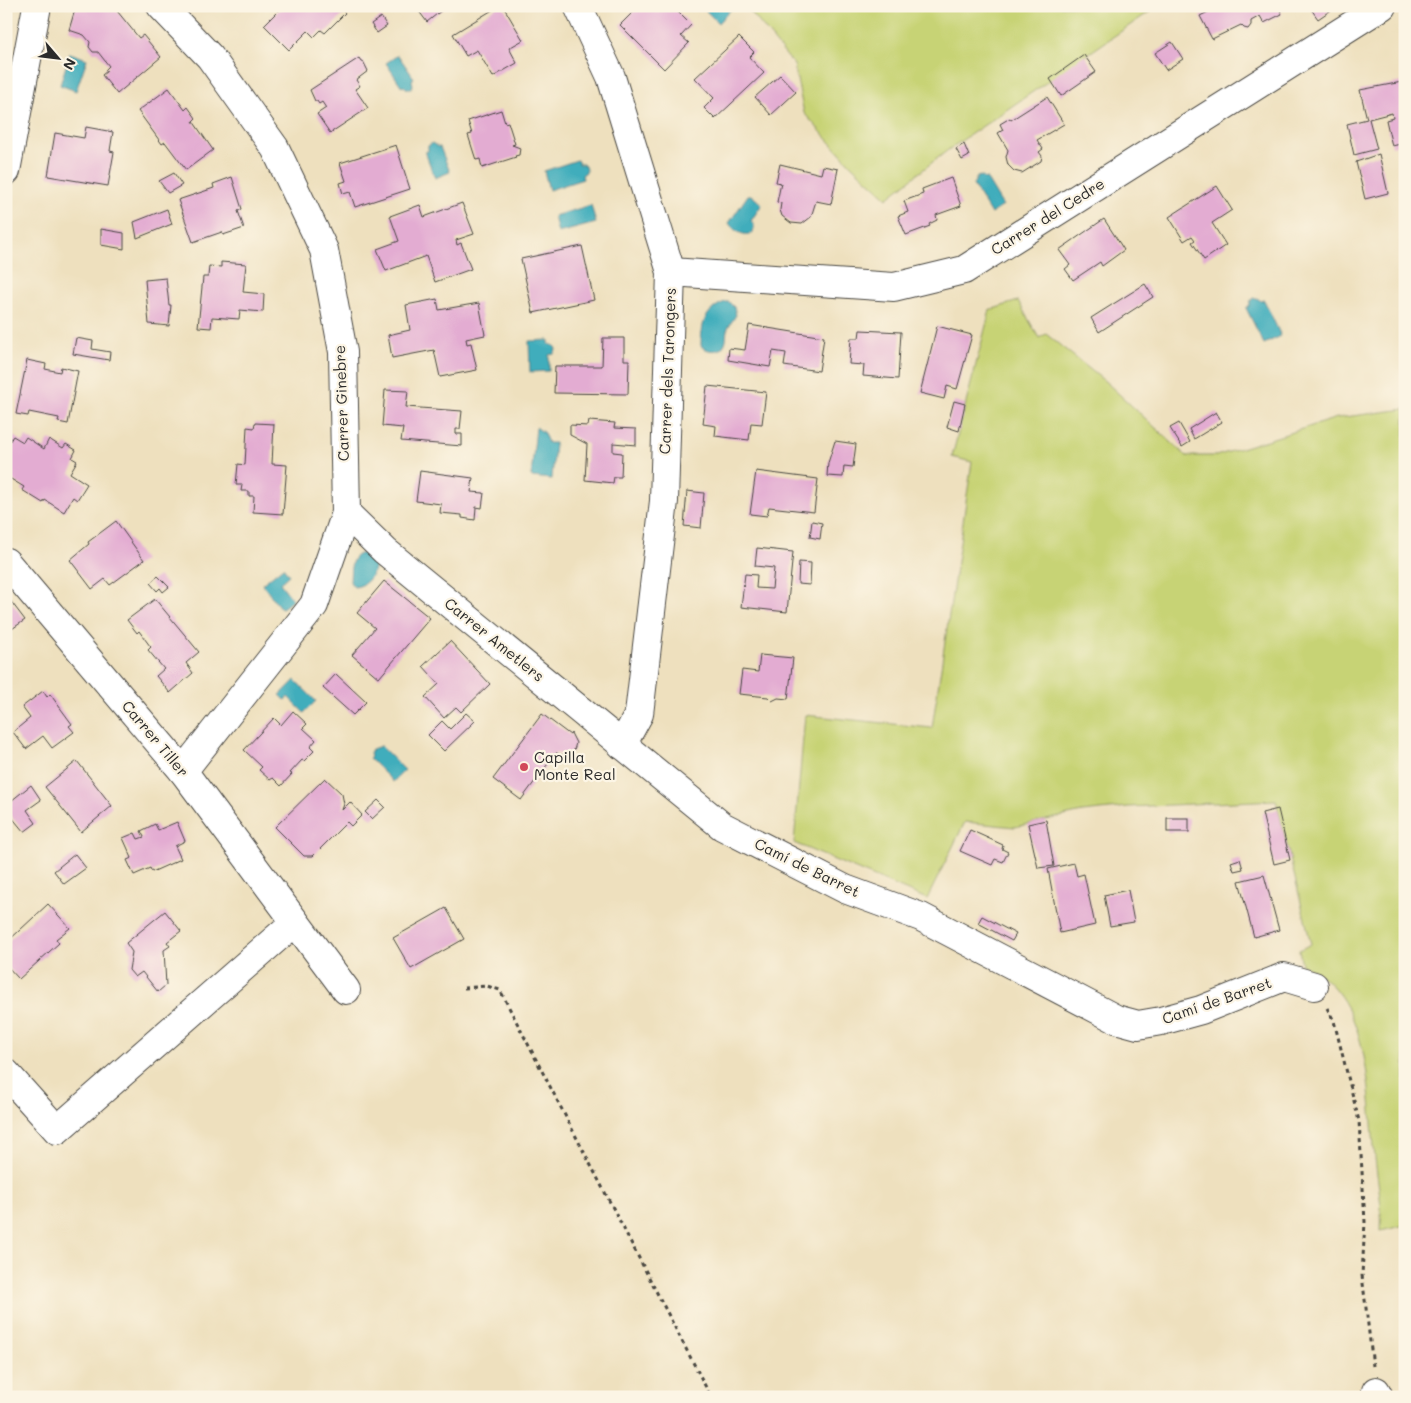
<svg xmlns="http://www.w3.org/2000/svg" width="1411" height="1403" viewBox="0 0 1411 1403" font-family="Mali,sans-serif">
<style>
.green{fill:#c7d375;stroke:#797f50}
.water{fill:#3fadbc;stroke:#356c74}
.building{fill:#e3acd2}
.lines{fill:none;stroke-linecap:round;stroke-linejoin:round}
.service-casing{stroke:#484641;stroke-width:18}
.minor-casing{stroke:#484641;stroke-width:30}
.path{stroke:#484641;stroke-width:3;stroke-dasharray:4 4;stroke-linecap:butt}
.service{stroke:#fff;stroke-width:15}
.minor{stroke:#fff;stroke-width:28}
.poi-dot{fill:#d1495b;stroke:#fcf5e5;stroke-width:2}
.labels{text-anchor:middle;stroke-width:4.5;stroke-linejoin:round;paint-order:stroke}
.street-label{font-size:15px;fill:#2b2b2b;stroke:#fcf5e5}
.poi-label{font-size:15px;fill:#2b2b2b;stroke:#fcf5e5;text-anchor:start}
</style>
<rect width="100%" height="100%" fill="#fcf5e5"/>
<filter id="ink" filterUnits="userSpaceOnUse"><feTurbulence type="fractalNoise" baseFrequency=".02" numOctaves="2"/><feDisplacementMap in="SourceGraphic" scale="10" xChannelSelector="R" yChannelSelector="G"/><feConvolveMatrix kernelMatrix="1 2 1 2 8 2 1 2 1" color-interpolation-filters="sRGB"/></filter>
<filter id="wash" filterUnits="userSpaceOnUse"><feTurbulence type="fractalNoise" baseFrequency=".0096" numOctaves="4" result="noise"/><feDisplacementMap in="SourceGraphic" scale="20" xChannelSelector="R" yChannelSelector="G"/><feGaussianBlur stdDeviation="1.12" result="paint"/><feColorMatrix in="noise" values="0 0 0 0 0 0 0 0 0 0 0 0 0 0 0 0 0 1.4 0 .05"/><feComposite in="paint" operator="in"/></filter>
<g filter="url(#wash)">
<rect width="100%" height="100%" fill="#eee0be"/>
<g class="green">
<polygon points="754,6 1158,6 948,150 887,198 851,165 804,113 794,65 750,11"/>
<path d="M1018,301L1039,338L1046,334L1107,383L1186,456H1216L1337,418L1405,409V1225L1381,1231C1383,1203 1376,1175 1374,1147C1368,1084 1369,994 1302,964L1299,950L1311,944L1276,800L1128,807L1082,812L1015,827L965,822L927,899L794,843L805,715L932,728L972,462L952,457L990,310Z"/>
</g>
<g class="water">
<polygon points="708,6 734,6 718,23 705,10"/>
<polygon points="70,53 87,59 76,91 60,85"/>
<polygon points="398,55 414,78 412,80 413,85 411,89 407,89 404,86 402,87 386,63"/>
<polygon points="432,143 438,147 440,147 450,172 435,178 425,152 428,151 428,146"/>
<polygon points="577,160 579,164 583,164 586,168 586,172 582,175 583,179 549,190 544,171"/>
<polygon points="981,176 985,179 986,178 1003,206 991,214 973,185 977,177"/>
<path d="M748,195H751L762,204L751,221L754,225L753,232C745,238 734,231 729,223Z"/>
<polygon points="591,205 596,223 558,233 554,216"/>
<polygon points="1253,298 1257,298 1261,301 1264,300 1281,336 1264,344 1246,308 1250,306 1250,302"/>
<path d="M725,302H729L734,307L736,315C733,320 729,325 727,330C726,334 727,339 725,343C721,353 708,352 701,346C701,326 704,310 725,302Z"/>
<polygon points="549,340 549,344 555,346 556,350 554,354 549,355 549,371 530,372 529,341"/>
<polygon points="536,427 544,433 548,443 555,443 552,479 531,477"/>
<path d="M363,553L369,556L375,563C374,575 367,586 354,587L350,582C351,570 349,556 363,553Z"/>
<polygon points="283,567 289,575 280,583 293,600 281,609 262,584"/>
<polygon points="295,680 316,701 304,713 288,697 285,700 280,695"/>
<polygon points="381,746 405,770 393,782 369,758 371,756 370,753 372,749"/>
</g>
<g id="blocks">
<g class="building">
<polygon points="76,6 110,6 111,8 113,6 139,38 143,35 161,57 117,94 102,75 107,71 105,70 109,66 98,52 93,52 89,47 90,42 84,35 69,30"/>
<polygon points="277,6 339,6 345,13 325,33 321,30 314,37 308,31 289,50 264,25 280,9"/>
<polygon points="415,6 447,6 427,22"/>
<polygon points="499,6 503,6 523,40 509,48 517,63 493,77 477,50 466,56 453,34"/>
<polygon points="639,6 672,6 691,25 681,36 689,43 664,69 620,25"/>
<polygon points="1220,6 1278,6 1282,14 1264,23 1260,16 1251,21 1251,25 1248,29 1244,28 1241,25 1212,39 1200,16"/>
<polygon points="1316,6 1337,6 1318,19 1311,9"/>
<polygon points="381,17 387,26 377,33 371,24"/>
<polygon points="739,37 754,52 749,57 764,73 715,119 704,108 714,98 695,78"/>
<polygon points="1172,42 1183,59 1166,70 1155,53"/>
<polygon points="1084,55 1096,72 1061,96 1050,79"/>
<polygon points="359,58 361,61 363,61 368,71 356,80 360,86 355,89 368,108 330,133 317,114 326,108 322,102 319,104 317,101 315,101 310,90"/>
<polygon points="780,75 796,92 771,115 755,97"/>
<polygon points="1402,82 1405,90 1405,143 1392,146 1386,120 1393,118 1392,113 1369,119 1377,149 1354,155 1347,124 1367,119 1360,90"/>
<polygon points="169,88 185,110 188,107 196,118 193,121 213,150 186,170 165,142 162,144 138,111"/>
<polygon points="1047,97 1064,124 1037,140 1043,149 1039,152 1042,156 1041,161 1022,173 1014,171 1008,165 1006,157 1008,150 998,133 1003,130 1000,124 1010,118 1011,120"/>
<polygon points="501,110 505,123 508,122 515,144 512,145 520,148 519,155 515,156 516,157 482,168 480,159 476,160 468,135 472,134 468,121"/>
<polygon points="86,127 113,132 110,151 114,152 108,186 48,176 55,133 84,138"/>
<polygon points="964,144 969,156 962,160 956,149"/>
<polygon points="396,145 410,189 355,207 350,192 343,194 340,183 346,181 340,163"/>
<polygon points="1379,154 1388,193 1365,199 1356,162"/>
<polygon points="780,164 821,174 823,166 838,169 831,204 816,201 811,217 802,224 791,223 782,216 780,210 781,203 777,202 781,183 776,182"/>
<polygon points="174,173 182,185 168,193 159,181"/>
<polygon points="232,177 242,209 238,211 244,228 223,235 222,232 193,242 178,200 214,188 213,184"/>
<polygon points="951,178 961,206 936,215 937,220 929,224 930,226 906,235 898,216 908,212 904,201 923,194 922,189"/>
<polygon points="1217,186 1232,210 1212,223 1226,245 1204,260 1192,242 1195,240 1192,236 1184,241 1169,217"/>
<polygon points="462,203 474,234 456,240 457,245 461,243 471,269 435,282 426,256 386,271 377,249 399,241 390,216 420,205 424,217"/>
<polygon points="167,209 172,224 137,238 134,222"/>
<polygon points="1104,219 1124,250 1102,266 1100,262 1073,280 1065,269 1070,265 1059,250"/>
<polygon points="101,229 124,233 124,249 101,245"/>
<polygon points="582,246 594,300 533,313 521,259"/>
<polygon points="221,262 246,264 243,292 264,294 263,312 240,310 239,319 212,317 211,328 198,327 203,277 208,277 209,266 221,267"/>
<polygon points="166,278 169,305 171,305 169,326 149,324 145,280"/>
<polygon points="1145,284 1153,297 1099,332 1091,318"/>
<polygon points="437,299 439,310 479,303 485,335 466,339 467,344 471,343 477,370 440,377 434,350 392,358 388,335 410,330 406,305"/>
<polygon points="749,325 824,337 819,371 784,366 786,353 773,351 770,367 728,360 729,348 745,350"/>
<polygon points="937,326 972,335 957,389 947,386 944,399 920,393"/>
<polygon points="860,330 901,332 898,379 863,376 864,365 849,364 851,338 859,338"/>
<polygon points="76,338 93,341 92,349 110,352 109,360 73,354"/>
<polygon points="603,338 624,338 624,360 629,360 628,394 554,393 555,366 602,366"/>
<polygon points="27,360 46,364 45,369 60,372 61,367 78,371 68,424 58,422 59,418 29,412 28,416 16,414"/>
<polygon points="707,386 766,392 762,424 751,423 749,440 715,436 716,426 703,424"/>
<polygon points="385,390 408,391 406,407 462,411 460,429 456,429 456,434 462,434 462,446 401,441 403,428 382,426"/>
<polygon points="954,401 965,404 959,431 947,427"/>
<polygon points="1216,412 1222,422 1194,439 1189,429"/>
<polygon points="589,421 615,423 614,428 636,429 636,445 613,443 613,452 622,453 621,477 614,477 613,483 585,480 587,444 570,435 570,425 588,426"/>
<polygon points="255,423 274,424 272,464 287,465 283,514 253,512 254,496 249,496 249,491 241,491 242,485 236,485 238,464 245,465 247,427 254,428"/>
<polygon points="1179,423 1190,442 1182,447 1170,428"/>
<polygon points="13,436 23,442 26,437 44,449 49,439 63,448 66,444 76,450 72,458 77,461 70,473 87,484 77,500 73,497 64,512 45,500 43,503 22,490 24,487 6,476 6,447"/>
<polygon points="835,441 856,444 853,467 844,466 843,477 827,476 828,463"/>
<polygon points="420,471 473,478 471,492 484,493 482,508 476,507 475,520 462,518 462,515 440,513 441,504 416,501"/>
<polygon points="756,471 818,479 814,512 769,507 767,516 750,514"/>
<polygon points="687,491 704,493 701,528 684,526"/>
<polygon points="116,521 144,560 110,585 105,579 92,589 70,560 89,544 88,542"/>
<polygon points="812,521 822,523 820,539 810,537"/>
<polygon points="757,548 793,552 787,612 741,607 745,574 757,575 756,588 772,589 774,568 755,566"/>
<polygon points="799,562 811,563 810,585 798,584"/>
<polygon points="158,576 169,587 163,592 160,588 157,591 150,583"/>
<polygon points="384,581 430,618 379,678 352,655 375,628 357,613"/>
<polygon points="6,595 25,620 6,633"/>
<polygon points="155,599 199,652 186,663 193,673 170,693 156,676 164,669 148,650 151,647 150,646 139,631 137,633 127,620"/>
<polygon points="450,641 490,684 461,712 456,707 444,718 425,697 439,684 423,666"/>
<polygon points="760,655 793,658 788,699 778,698 772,701 768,697 739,694 742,670 758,672"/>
<polygon points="336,674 366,702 353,715 323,688"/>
<polygon points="43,691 47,697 50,694 72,724 69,726 74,732 52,748 43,736 26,749 13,732 30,718 22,707"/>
<polygon points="293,711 307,724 303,728 316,740 310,747 314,751 304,761 302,760 290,773 292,774 281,786 273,778 270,780 259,770 262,767 244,750 274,718 281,725"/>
<polygon points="466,713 475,721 444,751 428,735 442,721 450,729"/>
<polygon points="542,714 570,735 571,733 576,743 574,750 570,754 562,755 556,753 521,800 493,779"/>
<polygon points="77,761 112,806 81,832 45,787"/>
<polygon points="325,778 342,794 344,804 342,810 350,802 362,815 351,826 347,822 313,856 304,856 275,827"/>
<polygon points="31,785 41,800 27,810 36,823 24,832 6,810 6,805"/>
<polygon points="378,800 385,807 372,819 365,812"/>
<polygon points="1278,809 1290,860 1274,864 1262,813"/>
<rect x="1167" y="818" width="22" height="14"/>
<polygon points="1046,820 1054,866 1038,868 1028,824"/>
<polygon points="177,822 185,841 175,846 181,859 152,872 150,868 134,875 127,860 132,858 123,838 135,833 138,839 144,837 141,831 155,824 158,830"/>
<polygon points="970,830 1003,845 1002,849 1008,852 1003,862 995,859 992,865 960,851"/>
<polygon points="75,854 86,868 64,884 54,871"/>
<polygon points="1240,859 1243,869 1234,871 1231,862"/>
<polygon points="1074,863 1077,876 1084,874 1095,925 1060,933 1048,869"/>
<polygon points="1264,875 1279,930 1254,937 1239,881"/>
<polygon points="1128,890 1134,922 1110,926 1104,895"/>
<polygon points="48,904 70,928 56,939 59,943 19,979 6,965 6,943"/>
<polygon points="446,908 464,939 411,969 393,938"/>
<polygon points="165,911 181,931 167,942 170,946 164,950 166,985 158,992 142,972 135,977 129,970 132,952 126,943"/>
<polygon points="982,916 1016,934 1012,941 978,923"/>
</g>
</g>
</g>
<g filter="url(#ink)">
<use href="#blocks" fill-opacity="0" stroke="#484641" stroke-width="1"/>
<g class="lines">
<defs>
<polyline id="service" points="6,73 24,77"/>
<g id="minor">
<polyline points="161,6 210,57 275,148 324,250 343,352 346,513 314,605 183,771"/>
<polyline points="578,6 611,77 671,272 664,501 639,714 622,745"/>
<polyline points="6,171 37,6"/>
<polyline points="671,272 894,287 964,270 1382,6"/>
<polyline points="346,513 385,551 722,826 845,889 921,917 1116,1019 1138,1025 1161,1021 1201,1010 1284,977 1314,986"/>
<polyline points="6,562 183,771 346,990"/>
<polyline points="6,1073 57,1130 295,922"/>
<polyline points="1376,1391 1379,1397"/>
</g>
</defs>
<use href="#service" class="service-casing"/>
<use href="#minor" class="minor-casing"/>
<g class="path">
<polyline points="464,988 487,986 500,990 711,1397"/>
<polyline points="1327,1008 1334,1021 1359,1121 1365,1222 1362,1275 1373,1366"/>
</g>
<use href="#service" class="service"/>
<use href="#minor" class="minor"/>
</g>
</g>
<circle class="poi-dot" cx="524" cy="767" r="5"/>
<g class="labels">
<g class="street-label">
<text transform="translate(1048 217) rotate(-32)" y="5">Carrer del Cedre</text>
<text transform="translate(668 371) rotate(-88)" y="5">Carrer dels Tarongers</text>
<text transform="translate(342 403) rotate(-92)" y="5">Carrer Ginebre</text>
<text transform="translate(494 640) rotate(39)" y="5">Carrer Ametlers</text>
<text transform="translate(155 739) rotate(50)" y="5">Carrer Tiller</text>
<text transform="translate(807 868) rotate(26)" y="5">Camí de Barret</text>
<text transform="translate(1217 1001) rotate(-19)" y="5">Camí de Barret</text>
</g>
<g class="poi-label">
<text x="534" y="763">Capilla<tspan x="534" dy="17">Monte Real</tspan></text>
</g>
</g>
<rect width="1411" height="1403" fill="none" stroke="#fcf5e5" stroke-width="25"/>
<g transform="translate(58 58) rotate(118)" stroke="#fcf5e5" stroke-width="4" paint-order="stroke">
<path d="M0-4L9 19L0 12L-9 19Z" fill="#2b2b2b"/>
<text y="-8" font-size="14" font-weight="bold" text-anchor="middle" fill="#2b2b2b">N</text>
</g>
</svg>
